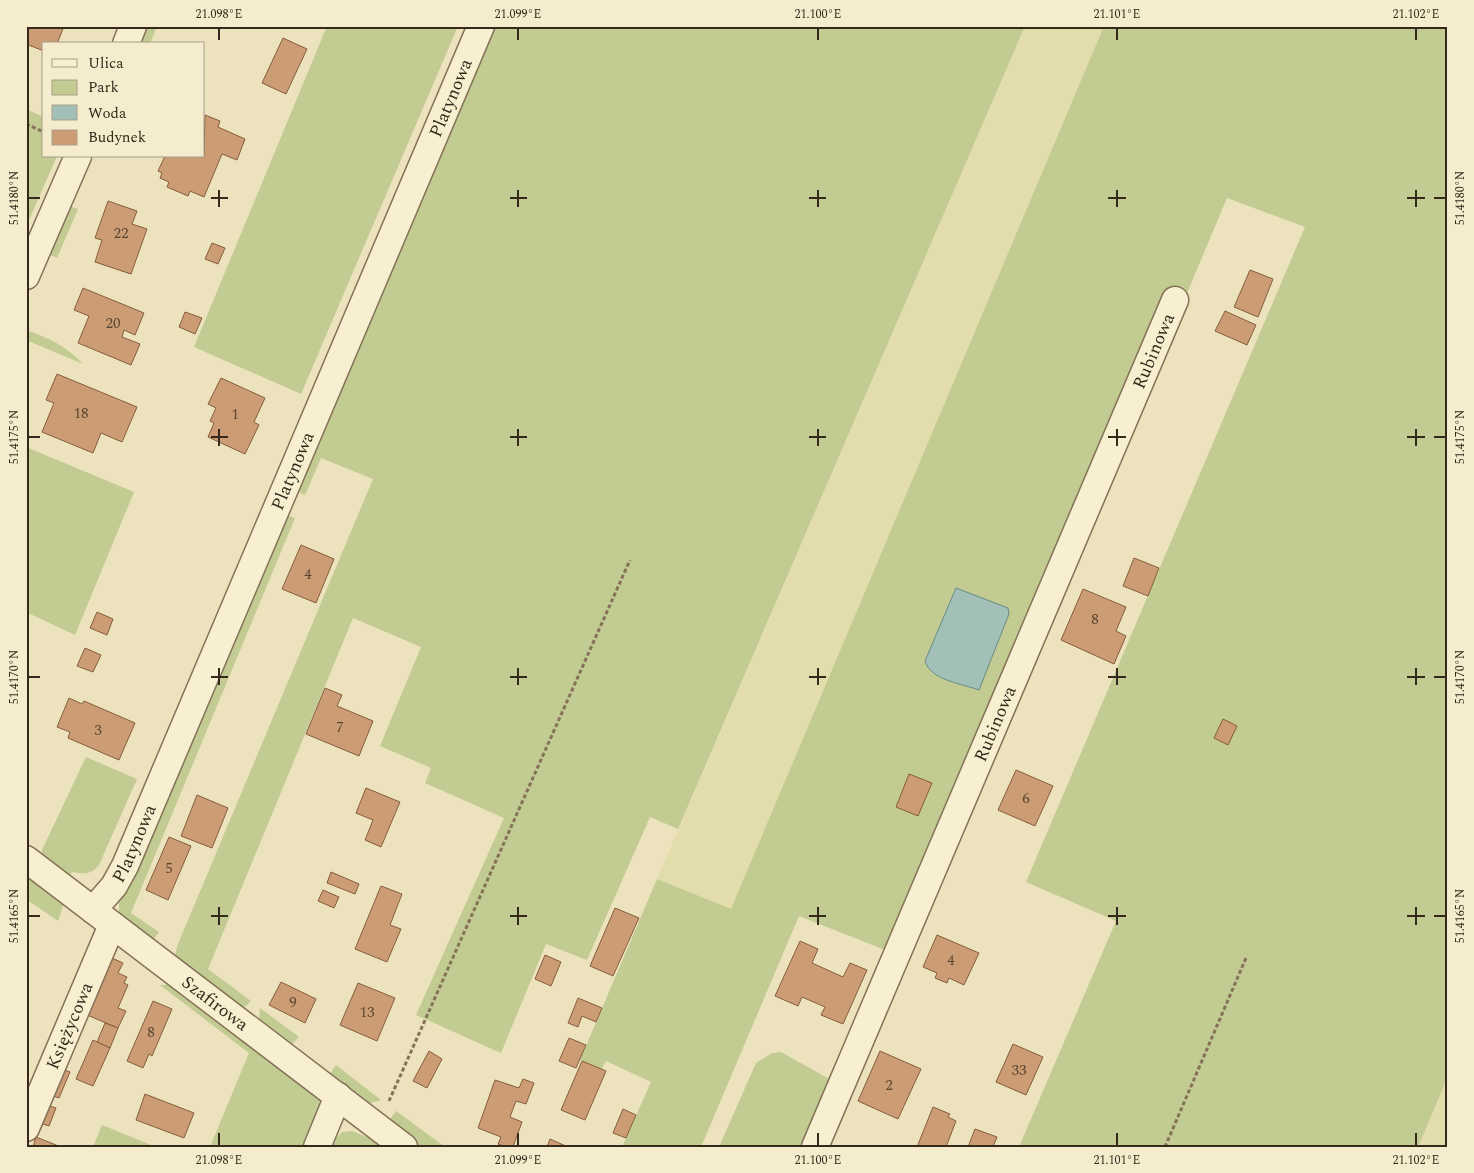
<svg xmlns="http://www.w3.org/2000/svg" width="1474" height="1173" viewBox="0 0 1474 1173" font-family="Spectral,serif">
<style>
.farmland{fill:#e3ddac}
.green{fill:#c1cb92}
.water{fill:#a2bfb8;stroke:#698c85}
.building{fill:#cc9d74;stroke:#855d3d}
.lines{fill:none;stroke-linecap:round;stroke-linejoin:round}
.minor-casing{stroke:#857257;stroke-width:29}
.path{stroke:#857257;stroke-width:3;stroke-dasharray:4 2.5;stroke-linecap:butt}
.minor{stroke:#f8efd1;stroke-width:26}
.ticks{fill:none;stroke:#35291c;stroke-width:2}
.labels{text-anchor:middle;stroke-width:5;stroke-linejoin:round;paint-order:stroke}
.number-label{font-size:15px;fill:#5b4632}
.street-label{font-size:18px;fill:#35291c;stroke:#f5ecce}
.neatline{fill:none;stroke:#35291c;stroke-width:2}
.ticks-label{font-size:12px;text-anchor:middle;fill:#35291c}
</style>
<rect width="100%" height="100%" fill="#ede2be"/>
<g class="farmland">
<polygon points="1025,26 1104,26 731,910 657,879"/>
<polygon points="1448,1076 1448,1147 1418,1147"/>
</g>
<g class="green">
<polygon points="145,26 157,26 150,44 137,44"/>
<polygon points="327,26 458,26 301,394 194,347"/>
<polygon points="495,26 1025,26 678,829 650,817 587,960 546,944 501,1053 416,1015 504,818 425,783 431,768 380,746 421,647 353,618 208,969 251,1001 246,1006 239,1007 174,959 178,944 373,479 321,458 305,495 296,491"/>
<polygon points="1104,26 1448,26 1448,1076 1418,1147 1019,1147 1116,921 1026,882 1305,227 1227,198 1182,305 885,950 799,916 701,1147 622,1147 651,1082 606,1061 601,1070 580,1060 657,879 731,909"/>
<polygon points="26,109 44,117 44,156 57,156 26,227"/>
<polygon points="69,206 78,209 57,258 48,254"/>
<path d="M26,330C49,338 66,346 83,364L26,340Z"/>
<polygon points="26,447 134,492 75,635 26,612"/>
<polygon points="287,515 295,518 131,913 159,932 151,943 121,919 119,913 119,902"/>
<path d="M86,757L137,779L99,865C91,875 84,874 72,872L68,878L42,859V850Z"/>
<polygon points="26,875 64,903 58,921 26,899"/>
<polygon points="160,985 168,985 319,1099 321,1108 307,1147 210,1147 249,1053"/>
<polygon points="260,1008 299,1037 291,1045 259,1022"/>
<polygon points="781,1052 831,1080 802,1147 719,1147 756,1063 772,1053"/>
<polygon points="336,1065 381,1100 364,1105 329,1076"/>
<polygon points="396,1111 445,1147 421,1147 388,1122"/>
<polygon points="102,1125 156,1147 93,1147"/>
<polygon points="352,1131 369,1138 381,1147 327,1147 342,1132"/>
</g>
<path class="water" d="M956,588L1008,608L1009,614L979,690C963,684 930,680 925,661Z"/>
<g class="building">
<polygon points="26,26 64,26 57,44 44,44 44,51 26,44"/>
<polygon points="283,38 307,49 286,94 262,83"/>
<polygon points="205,115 220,121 218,127 245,139 237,160 222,154 204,197 190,191 188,196 167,187 169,182 160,178 162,173 158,171 165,156 204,156"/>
<polygon points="108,201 137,211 132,224 147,229 131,274 95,262 102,240 95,238"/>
<polygon points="212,243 225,248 218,264 205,259"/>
<polygon points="1250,270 1273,279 1258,317 1234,307"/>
<polygon points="83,288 144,313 135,335 124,330 122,337 140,344 131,365 78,343 89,316 74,310"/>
<polygon points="1225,311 1256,325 1247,345 1215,331"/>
<polygon points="185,312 202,318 195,334 179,327"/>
<polygon points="57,374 137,407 122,442 101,433 93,453 42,432 54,403 46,400"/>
<polygon points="221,378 265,398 254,422 259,425 245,454 208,437 214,423 210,421 216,408 208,404"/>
<polygon points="301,545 334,559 316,603 282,589"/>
<polygon points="1134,558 1159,568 1148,596 1123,586"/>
<polygon points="1083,589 1126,607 1116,631 1126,636 1114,664 1061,640"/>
<polygon points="97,612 113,619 107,635 90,628"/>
<polygon points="85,648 101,655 93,672 77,666"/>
<polygon points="325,688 342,695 337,706 373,721 359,756 306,734"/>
<polygon points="69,698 82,704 84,701 135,723 119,760 68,738 70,732 57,727"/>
<polygon points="1223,719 1237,726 1228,745 1214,738"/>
<polygon points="1016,770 1053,786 1035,826 998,810"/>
<polygon points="909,774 932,783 918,816 896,807"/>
<polygon points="366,788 400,802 381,847 365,840 373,820 356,813"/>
<polygon points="197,795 228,808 212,848 181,836"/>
<polygon points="169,837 191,846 168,900 146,890"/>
<polygon points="331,872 359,884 355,894 327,883"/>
<polygon points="381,886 402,894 390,925 401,929 387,962 355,949"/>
<polygon points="323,890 339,897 334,908 318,901"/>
<polygon points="615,908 639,918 613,976 590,966"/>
<polygon points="937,935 979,953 964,985 949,978 947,983 935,978 937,973 923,967"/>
<polygon points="800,941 818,949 812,963 843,977 850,963 867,970 843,1024 821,1015 825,1007 802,997 798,1006 775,996"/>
<polygon points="545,955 561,962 551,986 535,979"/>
<polygon points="112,958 123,963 118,973 127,977 124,983 128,985 118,1008 126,1011 118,1028 87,1015"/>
<polygon points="281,982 316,999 305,1023 269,1005"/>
<polygon points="358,983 395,998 377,1041 340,1025"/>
<polygon points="578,998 602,1008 596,1022 582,1016 578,1027 568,1023"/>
<polygon points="153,1001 172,1009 152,1056 149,1054 143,1068 127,1061"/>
<polygon points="105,1023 118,1028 110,1048 97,1042"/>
<polygon points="569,1038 586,1045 576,1068 559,1061"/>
<polygon points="93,1040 110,1048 93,1086 76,1079"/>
<polygon points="1013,1044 1043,1057 1026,1095 996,1082"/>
<polygon points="429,1051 442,1059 427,1088 413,1081"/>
<polygon points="880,1051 921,1069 898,1119 858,1101"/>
<polygon points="582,1061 606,1071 585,1120 561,1110"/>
<polygon points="62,1069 70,1072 59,1098 51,1095"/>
<polygon points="523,1079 534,1083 526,1104 516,1101 510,1117 522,1122 513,1147 506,1147 498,1144 501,1137 478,1128 495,1080 519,1088"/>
<polygon points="145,1094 194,1113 184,1138 136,1120"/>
<polygon points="47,1105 56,1108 49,1126 40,1123"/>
<polygon points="933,1107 950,1114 948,1117 956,1121 946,1147 917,1147"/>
<polygon points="623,1109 636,1115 626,1138 613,1133"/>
<polygon points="975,1129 997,1137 993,1147 968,1147"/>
<polygon points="36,1137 61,1147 33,1147"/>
<polygon points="550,1139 568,1147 547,1147"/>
</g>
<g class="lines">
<defs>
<g id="minor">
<polyline points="126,44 133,26"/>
<polyline points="26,276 78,156"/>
<path id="s1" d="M26,859L404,1147"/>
<path id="s2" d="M93,910L114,886L125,866L481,26"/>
<path id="s3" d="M26,1128L112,925"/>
<polyline points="317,1147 338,1096"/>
<path id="s4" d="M815,1147L1175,300"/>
</g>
</defs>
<use href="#minor" class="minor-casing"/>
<g class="path">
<polyline points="26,124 44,132"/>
<polyline points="389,1101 630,560"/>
<polyline points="1165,1147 1246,958"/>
</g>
<use href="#minor" class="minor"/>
</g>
<path class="ticks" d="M219,28V40M518,28V40M818,28V40M1117,28V40M1416,28V40M219,190V207M518,190V207M818,190V207M1117,190V207M1416,190V207M28,198H40M211,198H228M510,198H527M809,198H826M1108,198H1126M1407,198H1425M1434,198H1446M219,429V446M518,429V446M818,429V446M1117,429V446M1416,429V446M28,437H40M211,437H228M510,437H527M809,437H826M1108,437H1126M1407,437H1425M1434,437H1446M219,668V685M518,668V685M818,668V685M1117,668V685M1416,668V685M28,677H40M211,677H228M510,677H527M809,677H826M1108,677H1126M1407,677H1425M1434,677H1446M219,907V925M518,907V925M818,907V925M1117,907V925M1416,907V925M28,916H40M211,916H228M510,916H527M809,916H826M1108,916H1126M1407,916H1425M1434,916H1446M219,1133V1146M518,1133V1146M818,1133V1146M1117,1133V1146M1416,1133V1146"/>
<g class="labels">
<g class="number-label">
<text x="121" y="238">22</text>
<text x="113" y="328">20</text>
<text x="81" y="418">18</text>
<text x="235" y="419">1</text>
<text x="308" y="579">4</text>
<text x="1095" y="624">8</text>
<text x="340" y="732">7</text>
<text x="98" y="735">3</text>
<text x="1026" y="803">6</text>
<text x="169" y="873">5</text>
<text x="951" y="965">4</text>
<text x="293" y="1007">9</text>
<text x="367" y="1017">13</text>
<text x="151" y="1037">8</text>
<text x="1019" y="1075">33</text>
<text x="889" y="1090">2</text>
</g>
<g class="street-label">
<text dy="6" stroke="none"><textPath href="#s2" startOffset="889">Platynowa</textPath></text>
<text dy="6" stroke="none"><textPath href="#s4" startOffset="865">Rubinowa</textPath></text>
<text dy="6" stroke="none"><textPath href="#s2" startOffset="484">Platynowa</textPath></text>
<text dy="6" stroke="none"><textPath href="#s4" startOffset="460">Rubinowa</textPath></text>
<text dy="6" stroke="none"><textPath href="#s2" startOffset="79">Platynowa</textPath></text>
<text dy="6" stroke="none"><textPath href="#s1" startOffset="238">Szafirowa</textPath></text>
<text dy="6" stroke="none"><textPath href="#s3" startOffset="111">Księżycowa</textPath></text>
</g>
</g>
<rect width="1474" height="1173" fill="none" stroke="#f5ecce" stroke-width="55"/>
<rect x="42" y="42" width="162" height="115" fill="#f5ecce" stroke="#a89e87"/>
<rect x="52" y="59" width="25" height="8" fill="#f8efd1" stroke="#a89e87"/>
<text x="88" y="68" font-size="15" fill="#35291c">Ulica</text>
<rect x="52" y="80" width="25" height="15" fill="#c1cb92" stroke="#a89e87"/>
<text x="88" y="92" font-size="15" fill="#35291c">Park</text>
<rect x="52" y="105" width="25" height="15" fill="#a2bfb8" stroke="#a89e87"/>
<text x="88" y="118" font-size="15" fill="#35291c">Woda</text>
<rect x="52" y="130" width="25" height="15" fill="#cc9d74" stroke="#a89e87"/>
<text x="88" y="142" font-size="15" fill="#35291c">Budynek</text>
<rect x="28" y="28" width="1418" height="1118" class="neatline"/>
<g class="ticks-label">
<text x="219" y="18">21.098°E</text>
<text x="518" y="18">21.099°E</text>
<text x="818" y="18">21.100°E</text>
<text x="1117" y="18">21.101°E</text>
<text x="1416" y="18">21.102°E</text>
<text transform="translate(14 198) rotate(-90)" y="4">51.4180°N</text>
<text transform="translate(1460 198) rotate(-90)" y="4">51.4180°N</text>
<text transform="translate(14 437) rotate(-90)" y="4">51.4175°N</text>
<text transform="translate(1460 437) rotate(-90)" y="4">51.4175°N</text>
<text transform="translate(14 677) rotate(-90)" y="4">51.4170°N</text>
<text transform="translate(1460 677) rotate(-90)" y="4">51.4170°N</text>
<text transform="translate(14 916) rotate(-90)" y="4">51.4165°N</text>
<text transform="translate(1460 916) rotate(-90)" y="4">51.4165°N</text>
<text x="219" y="1164">21.098°E</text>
<text x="518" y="1164">21.099°E</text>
<text x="818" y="1164">21.100°E</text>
<text x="1117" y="1164">21.101°E</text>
<text x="1416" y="1164">21.102°E</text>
</g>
</svg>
